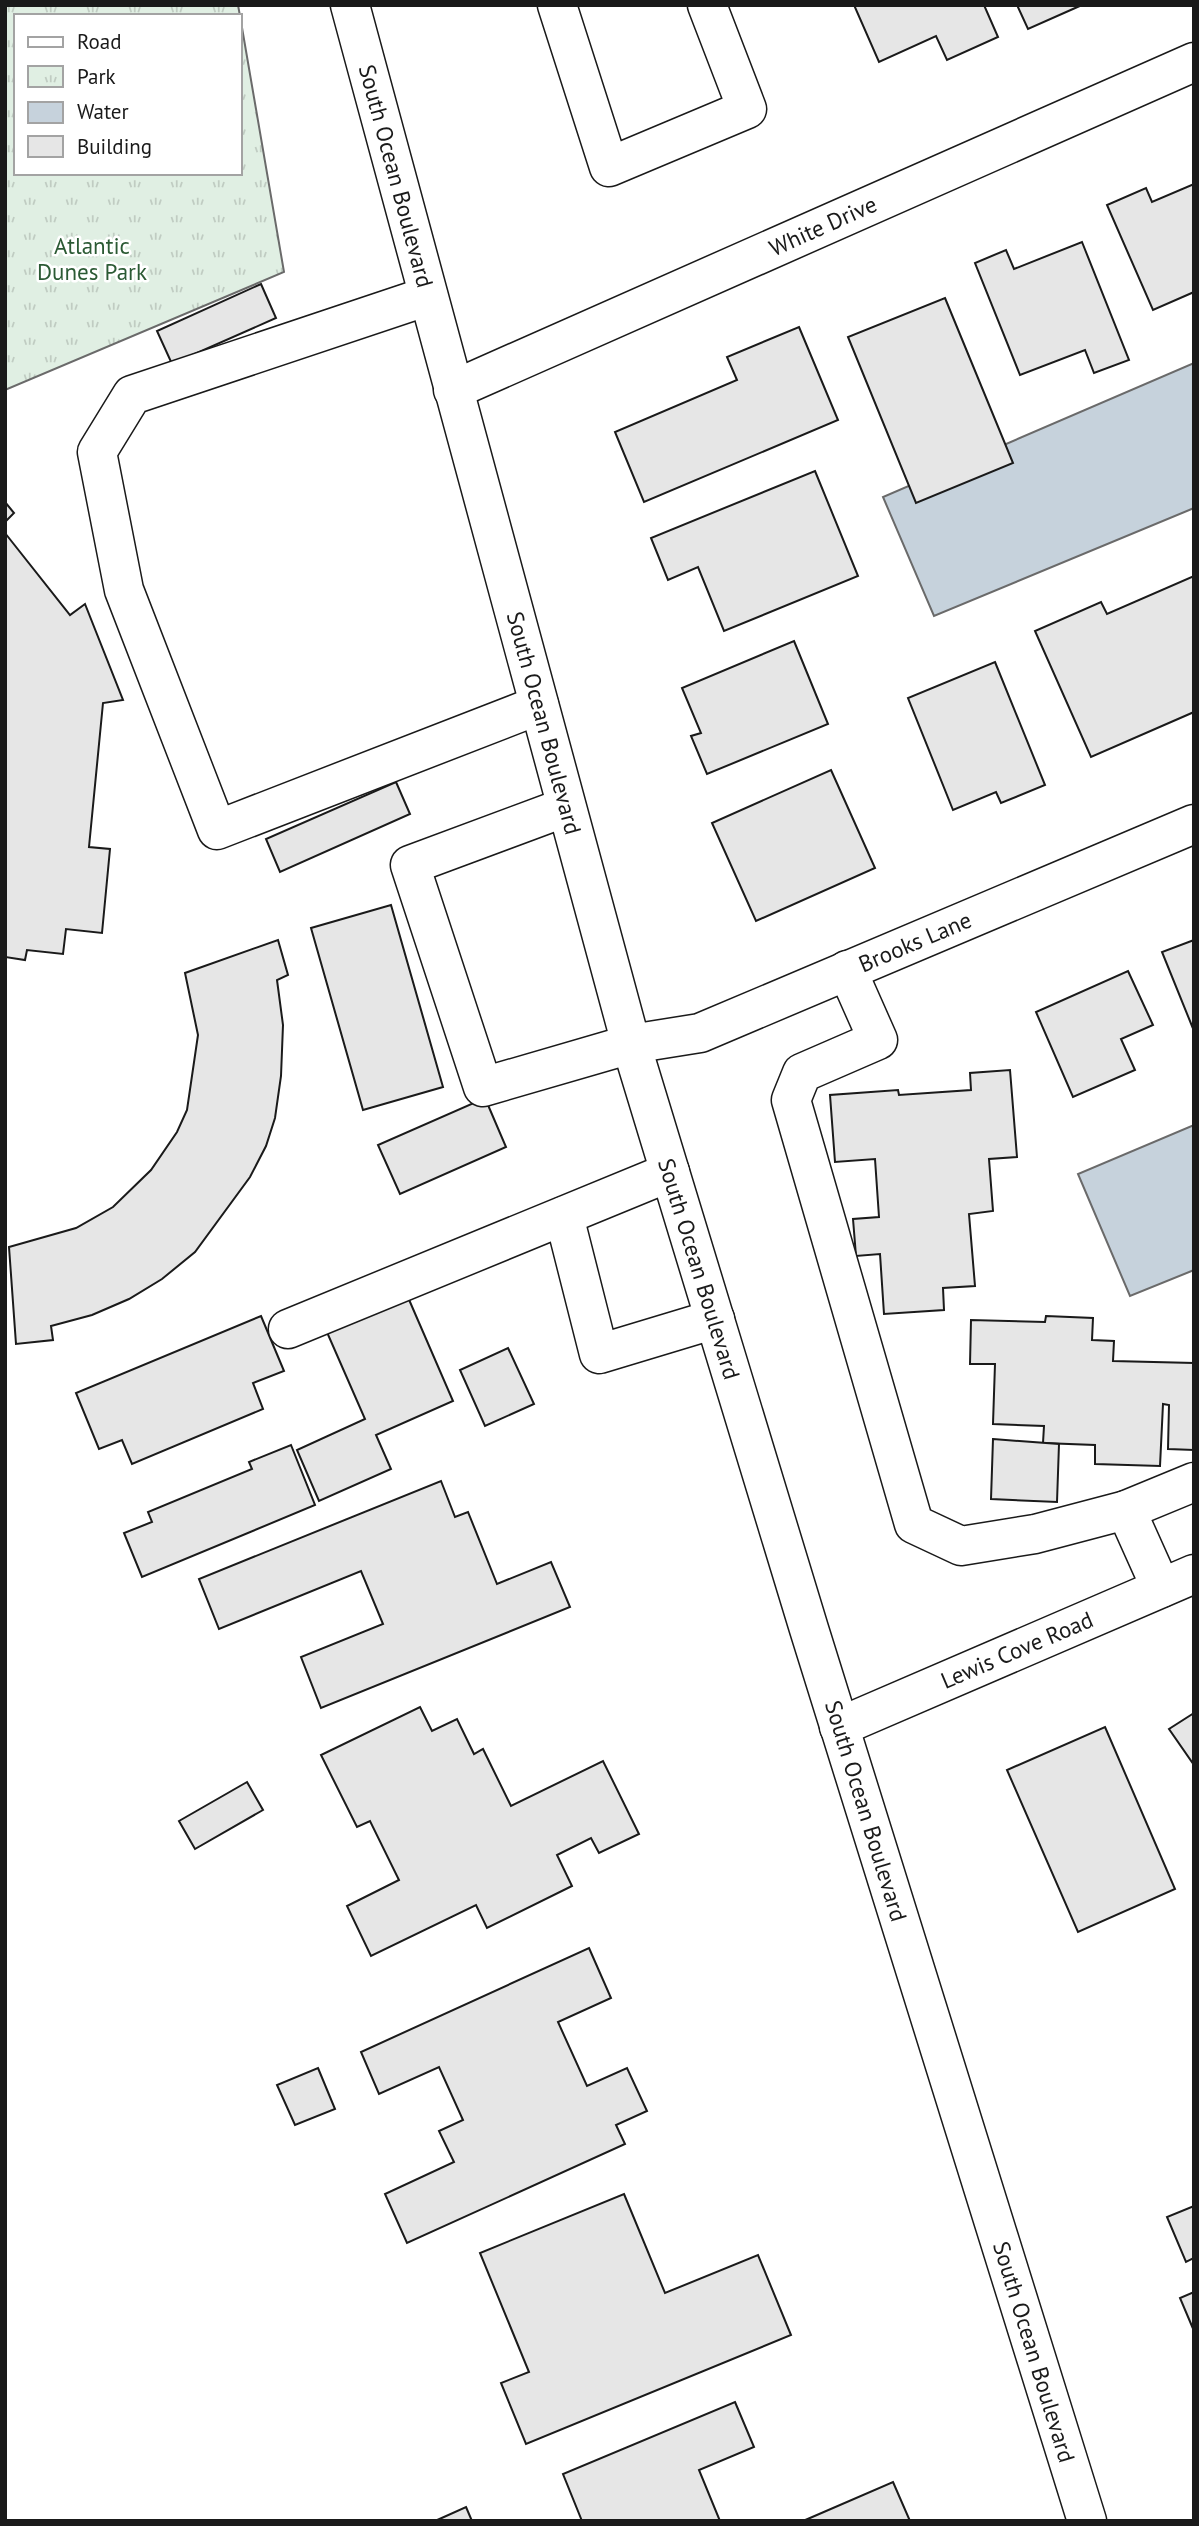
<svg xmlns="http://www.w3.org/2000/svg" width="1199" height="2526" viewBox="0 0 1199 2526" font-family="'PT Sans',sans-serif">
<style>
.park{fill:url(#park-tufts);stroke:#6a6a6a;stroke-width:2}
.water{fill:#c6d2dc;stroke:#6a6a6a;stroke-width:2}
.building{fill:#e6e6e6;stroke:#1a1a1a;stroke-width:2}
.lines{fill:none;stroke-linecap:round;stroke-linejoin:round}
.minor-casing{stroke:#1a1a1a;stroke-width:41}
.major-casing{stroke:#1a1a1a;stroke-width:41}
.minor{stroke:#fff;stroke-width:38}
.major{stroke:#fff;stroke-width:38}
.labels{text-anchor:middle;stroke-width:5;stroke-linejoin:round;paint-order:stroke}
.street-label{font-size:23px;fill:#1a1a1a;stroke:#fff}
.park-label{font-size:23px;fill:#2b5a34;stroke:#fff}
</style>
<defs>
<pattern id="park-tufts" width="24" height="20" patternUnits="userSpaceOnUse" patternTransform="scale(1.75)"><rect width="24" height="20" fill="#e0efe3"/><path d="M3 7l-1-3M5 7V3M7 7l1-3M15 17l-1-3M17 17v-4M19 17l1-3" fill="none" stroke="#c0ccc2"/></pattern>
</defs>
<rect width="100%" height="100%" fill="#fff"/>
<polygon class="park" points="5,5 238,5 240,16 16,16 16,173 240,173 240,16 284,272 5,390"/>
<g class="water">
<polygon points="1194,363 1194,508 934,616 883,497"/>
<polygon points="1194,1125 1194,1270 1130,1296 1078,1174"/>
</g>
<g class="building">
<polygon points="854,5 984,5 998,37 947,60 936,36 879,62"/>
<polygon points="1017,5 1082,5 1028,29"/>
<polygon points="1194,184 1194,292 1153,310 1107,205 1146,188 1152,202"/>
<polygon points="1082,242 1129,360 1094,373 1085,350 1020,375 975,263 1006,250 1014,269"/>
<polygon points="261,284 276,318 172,364 157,331"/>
<polygon points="945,298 1013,463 916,503 848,337"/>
<polygon points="799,327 838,420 644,502 615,432 737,380 727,357"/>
<polygon points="815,471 858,576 724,631 698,567 668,580 651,538"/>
<polygon points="5,502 14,513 5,522"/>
<polygon points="5,533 70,615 85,604 123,700 103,703 89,847 110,849 102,933 66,929 63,954 27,950 25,960 5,957"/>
<polygon points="1194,576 1194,712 1091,757 1035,631 1101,602 1107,614"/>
<polygon points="794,641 828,724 707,774 691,736 701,733 682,688"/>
<polygon points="995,662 1045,785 1001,803 996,792 953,810 908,698"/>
<polygon points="831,770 875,868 756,921 712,823"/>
<polygon points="396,782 410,814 280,872 266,839"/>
<polygon points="391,905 443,1087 363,1110 311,928"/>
<polygon points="278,940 288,975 277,980 283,1025 281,1076 275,1118 266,1146 250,1177 195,1252 162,1279 129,1299 92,1315 51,1326 53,1340 16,1344 9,1247 76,1228 113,1207 151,1170 177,1132 187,1110 198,1035 185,973"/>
<polygon points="1194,940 1194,1031 1162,952"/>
<polygon points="1128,971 1153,1025 1121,1039 1135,1070 1073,1097 1036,1012"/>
<polygon points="1010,1070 1017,1157 989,1159 993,1211 969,1214 975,1286 943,1288 944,1310 884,1314 880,1254 856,1256 853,1219 879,1217 875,1159 835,1162 830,1095 898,1090 899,1095 971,1090 970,1073"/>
<polygon points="485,1098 506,1147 400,1194 378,1145"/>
<polygon points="407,1295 453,1401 376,1435 391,1469 319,1501 297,1450 365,1419 326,1330"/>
<polygon points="261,1316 284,1371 253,1383 263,1409 132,1464 122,1440 99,1449 76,1393"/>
<polygon points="1046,1316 1093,1318 1092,1340 1114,1341 1113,1361 1194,1363 1194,1450 1168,1449 1169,1405 1163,1404 1160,1466 1095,1464 1095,1445 1043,1443 1044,1426 993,1424 995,1364 970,1364 971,1320 1045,1322"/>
<polygon points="508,1348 534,1404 485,1426 460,1370"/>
<polygon points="993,1439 1059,1444 1057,1502 991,1499"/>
<polygon points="291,1445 315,1505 142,1577 124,1533 152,1522 148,1512 252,1469 249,1462"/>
<polygon points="441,1481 455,1517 468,1512 497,1584 551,1562 570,1607 321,1708 301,1657 383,1624 361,1571 219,1629 199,1579"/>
<polygon points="420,1707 432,1731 457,1719 474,1754 483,1749 511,1806 603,1761 639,1834 599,1853 591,1838 557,1855 572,1886 487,1928 476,1905 371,1956 347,1906 399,1880 370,1821 357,1827 321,1755"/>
<polygon points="1194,1713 1194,1765 1169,1729"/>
<polygon points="1105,1727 1175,1889 1078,1932 1007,1770"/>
<polygon points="247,1782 263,1810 195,1849 179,1821"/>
<polygon points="589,1948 611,1998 558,2022 587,2086 627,2068 647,2111 616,2125 625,2144 407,2243 385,2194 454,2162 439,2131 463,2120 439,2067 379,2094 361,2052"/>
<polygon points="318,2068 335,2109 295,2125 277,2085"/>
<polygon points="624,2194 665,2293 758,2255 791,2335 526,2444 501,2383 529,2372 480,2253"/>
<polygon points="1194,2206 1194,2258 1186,2262 1167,2217"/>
<polygon points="1194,2292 1194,2331 1180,2298"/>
<polygon points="735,2402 754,2447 699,2470 720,2521 582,2521 563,2474"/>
<polygon points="893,2482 910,2521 803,2521"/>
<polygon points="466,2507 472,2521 435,2521"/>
</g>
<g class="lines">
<defs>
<g id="minor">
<polyline points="557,5 609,167 747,109 707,5"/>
<polyline points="428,296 132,395 97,452 124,590 217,830 539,705"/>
<polyline points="453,390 1194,62"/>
<polyline points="566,807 410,865 483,1087 631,1044 700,1033 1194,824"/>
<polyline points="847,970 878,1040 802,1073 791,1100 914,1524 961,1546 1035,1534 1126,1510 1161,1588"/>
<polyline points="564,1216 599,1354 715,1319"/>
<polyline points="288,1329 670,1172"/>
<polyline points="1126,1510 1194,1482"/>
<polyline points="839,1727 1194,1574"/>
</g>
<polyline id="major" points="350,5 631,1044 809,1629 1087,2521"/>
</defs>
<use href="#minor" class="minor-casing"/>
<use href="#major" class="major-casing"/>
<use href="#minor" class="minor"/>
<use href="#major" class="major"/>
</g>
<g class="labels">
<g class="street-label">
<text transform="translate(396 176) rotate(75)" y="8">South Ocean Boulevard</text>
<text transform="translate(823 226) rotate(-24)" y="8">White Drive</text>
<text transform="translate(544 723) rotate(75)" y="8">South Ocean Boulevard</text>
<text transform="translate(915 942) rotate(-23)" y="8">Brooks Lane</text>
<text transform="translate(699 1269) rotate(73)" y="8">South Ocean Boulevard</text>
<text transform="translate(1017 1650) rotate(-23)" y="8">Lewis Cove Road</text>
<text transform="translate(866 1811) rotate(73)" y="8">South Ocean Boulevard</text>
<text transform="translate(1034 2352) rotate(73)" y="8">South Ocean Boulevard</text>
</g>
<g class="park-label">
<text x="92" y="254">Atlantic<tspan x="92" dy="26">Dunes Park</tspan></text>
</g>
</g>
<rect width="1199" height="2526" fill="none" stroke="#1a1a1a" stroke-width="14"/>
<rect x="14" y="14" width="228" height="161" fill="#ffffff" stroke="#a3a3a3" stroke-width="2"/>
<rect x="28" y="37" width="35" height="10" fill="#ffffff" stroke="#a3a3a3" stroke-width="2"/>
<text x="77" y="49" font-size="21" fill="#1a1a1a">Road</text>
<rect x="28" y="66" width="35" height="21" fill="url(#park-tufts)" stroke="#a3a3a3" stroke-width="2"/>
<text x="77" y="84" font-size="21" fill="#1a1a1a">Park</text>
<rect x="28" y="102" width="35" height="21" fill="#c6d2dc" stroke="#a3a3a3" stroke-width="2"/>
<text x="77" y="119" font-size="21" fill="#1a1a1a">Water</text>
<rect x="28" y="136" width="35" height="21" fill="#e6e6e6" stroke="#a3a3a3" stroke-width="2"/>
<text x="77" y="154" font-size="21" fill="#1a1a1a">Building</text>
</svg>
